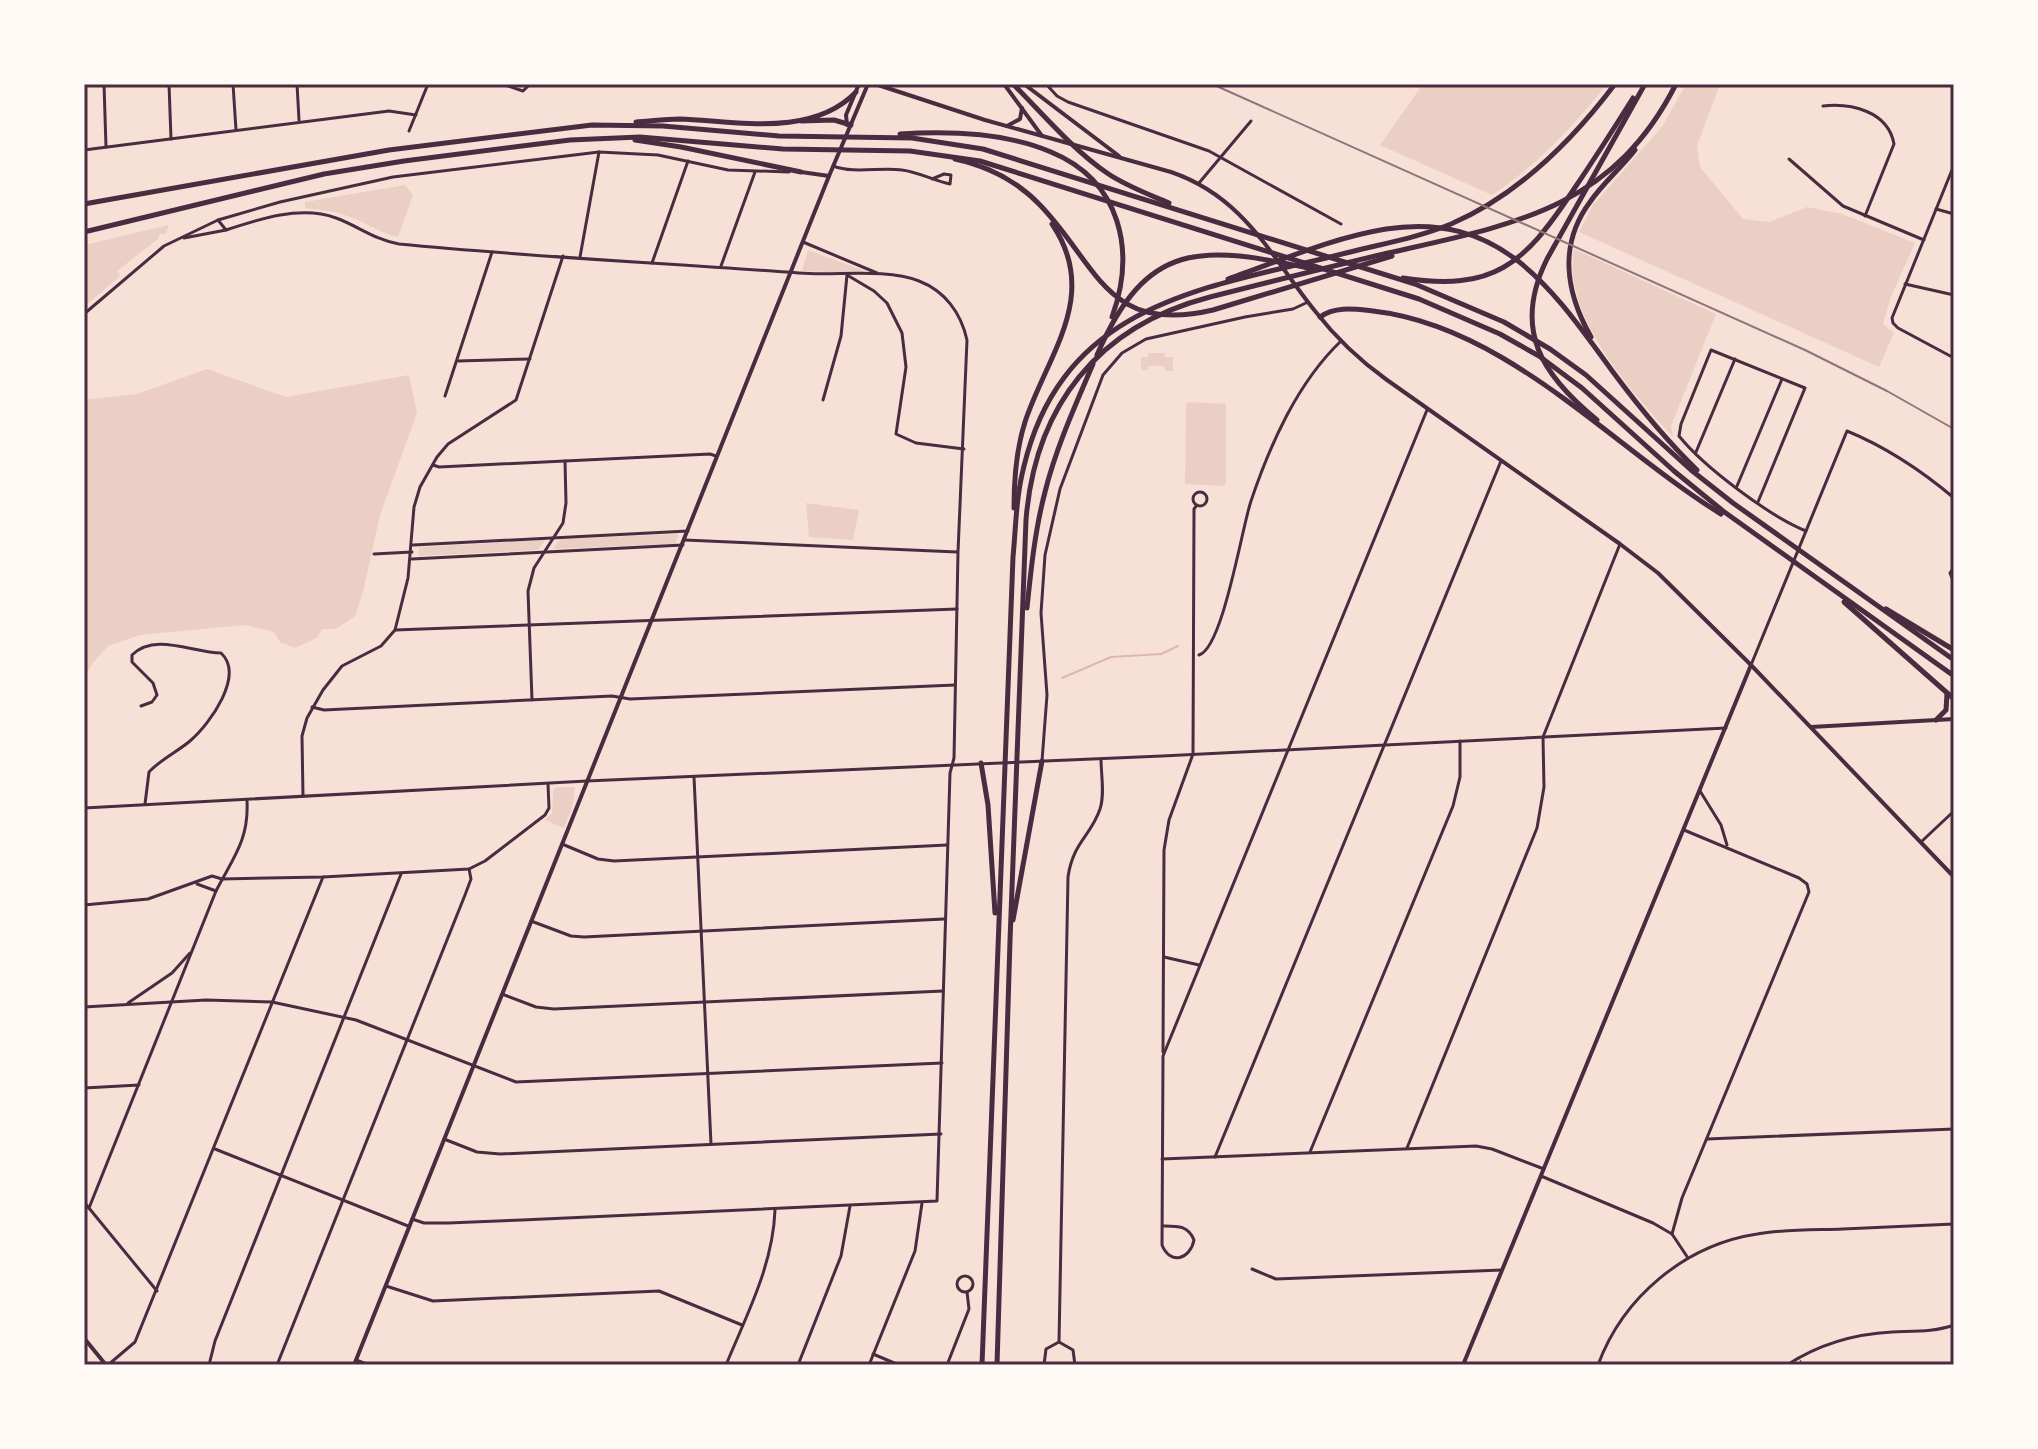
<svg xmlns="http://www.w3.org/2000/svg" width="2038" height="1449" viewBox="0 0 2038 1449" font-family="'Golos Text',sans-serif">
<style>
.green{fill:#ebcfc5}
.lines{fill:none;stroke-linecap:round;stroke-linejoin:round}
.stream{stroke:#dcb8b0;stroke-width:2}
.service{stroke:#4a2c40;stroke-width:1}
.minor{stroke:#4a2c40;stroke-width:3}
.tertiary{stroke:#4a2c40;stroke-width:3}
.secondary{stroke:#4a2c40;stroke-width:4}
.primary{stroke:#4a2c40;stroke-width:4}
.motorway{stroke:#4a2c40;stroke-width:5}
.rail{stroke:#8f747c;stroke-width:2}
.neatline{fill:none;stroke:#4a2c40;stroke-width:3}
</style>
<rect width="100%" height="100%" fill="#f7e1d7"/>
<g class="green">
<path d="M1429,84H1607C1573,127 1537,165 1492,195L1380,145L1420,88Z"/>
<polygon points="1686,84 1720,84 1697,146 1700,167 1743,219 1769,222 1807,207 1842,214 1915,243 1890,299 1883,324 1894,333 1879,367 1579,232 1593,205 1662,127"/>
<path d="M405,185L413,195L398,237C380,233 367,223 350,217C335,211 321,210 305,208V202Z"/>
<polygon points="169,225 165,234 160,234 158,239 117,271 120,276 84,307 84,245"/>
<path d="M1574,249L1716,314L1671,426L1673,437C1631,390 1562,317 1574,249Z"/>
<polygon points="808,250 865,271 865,273 802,271"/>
<polygon points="1148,353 1165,353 1165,357 1173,357 1173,371 1165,371 1164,366 1149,366 1148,370 1141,370 1141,357 1148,357"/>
<polygon points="207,369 286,397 409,375 417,413 380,515 363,592 355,616 336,629 322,629 317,638 295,648 280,642 274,632 245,625 140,635 108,646 92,664 84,679 84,400 137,394"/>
<polygon points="1188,402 1226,404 1226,484 1223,486 1185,484 1186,404"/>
<polygon points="806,503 859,510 853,540 809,537"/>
<polygon points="679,534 675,544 553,549 560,539"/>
<polygon points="545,540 538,550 419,556 419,547"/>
<polygon points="556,787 575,787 572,808 564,828 545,820 552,813 553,790"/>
</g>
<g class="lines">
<polyline class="stream" points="1062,678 1111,657 1161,654 1178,646"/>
<polyline class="service" points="1800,1360 1803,1365"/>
<g class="minor">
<polyline points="104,84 106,147"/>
<polyline points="169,84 171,139"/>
<polyline points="233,84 236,130"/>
<polyline points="297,84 299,120"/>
<polyline points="1046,84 1057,96 1068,102 1209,151 1341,224"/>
<path d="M1823,106C1851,103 1888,111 1894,144L1865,216"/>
<polyline points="409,131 428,84"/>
<polyline points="84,150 389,111 416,115"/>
<polyline points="1789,159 1843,206 1924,240"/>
<path d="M833,166C855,174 879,167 902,170C919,172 934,181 950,184L951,175L944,174L932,179"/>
<polyline points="1199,183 1251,121"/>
<polyline points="1936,209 1954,214"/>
<path d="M218,220L226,230C259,219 301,205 336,218C358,226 375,240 399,244C532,257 665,263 799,273C836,276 885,268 919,281C945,291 961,313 967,340L958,552L954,758L950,773L937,1201L522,1220L448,1223H424L412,1219"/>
<polyline points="184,238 226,230"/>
<polyline points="803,242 877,273"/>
<polyline points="580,257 599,152"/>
<polyline points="652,263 688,161"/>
<polyline points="721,266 755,172"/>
<polyline points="1905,284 1954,295"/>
<polyline points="458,361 530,359"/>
<polyline points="445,396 492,252"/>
<polyline points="823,400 841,336 847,275 874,291 887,303 902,333 906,367 896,434 916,443 964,449"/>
<polyline points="1696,452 1735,359"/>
<polyline points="433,465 439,467 710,454 716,456"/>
<polyline points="1737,486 1782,379"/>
<circle cx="1200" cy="499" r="7"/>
<path d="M1758,502L1805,388L1711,350L1681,424L1679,436C1704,467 1769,516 1806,531"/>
<polyline points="685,540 957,552"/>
<polyline points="413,545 688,531"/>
<polyline points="374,554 412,552"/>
<polyline points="412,559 683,545"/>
<polyline points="1954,567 1950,573 1954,583"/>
<polyline points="395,630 957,609"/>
<path d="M1199,655C1223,648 1242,527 1251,501C1270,445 1297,383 1341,341"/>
<path d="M1751,665L1847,431C1886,447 1922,471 1954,498"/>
<polyline points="532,700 528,591 534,568 563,523 566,503 565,461"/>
<path d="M141,706L152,702L157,695L153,683L132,662V655C155,632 193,653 221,653C245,675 210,724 190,741C177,752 161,759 149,772L145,804"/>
<polyline points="312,707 324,710 612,696 630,699 955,685"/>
<polyline points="694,777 711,1144"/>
<polyline points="1700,791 1721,825 1727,845"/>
<polyline points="303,796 302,736 307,718 323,690 342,666 381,646 395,630 408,578 414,507 420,487 437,457 448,444 516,400 563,256"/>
<polyline points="1921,842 1954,811"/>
<polyline points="562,844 598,859 614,861 947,845"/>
<polyline points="197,884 216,891"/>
<polyline points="84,905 148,899 212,876 222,879 323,877 469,869 485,861 545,815 549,808 548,784"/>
<polyline points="531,921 571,936 584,937 944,919"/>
<polyline points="1164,957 1199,965"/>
<polyline points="502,994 536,1007 554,1009 943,991"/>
<polyline points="128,1003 172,973 190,953"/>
<polyline points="84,1007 206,1000 272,1002 356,1020 516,1082 942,1063"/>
<polyline points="1163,1052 1164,850 1169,820 1193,754 1194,509 1197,505"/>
<polyline points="84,1088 139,1085"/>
<polyline points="444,1139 477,1152 500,1154 941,1134"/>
<polyline points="1707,1139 1954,1129"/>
<polyline points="1407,1148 1537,828 1544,787 1543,737 1620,544"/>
<polyline points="215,1149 408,1226"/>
<polyline points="1310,1152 1453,806 1460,777 1460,741"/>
<polyline points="1215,1157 1501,461"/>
<polyline points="1162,1159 1476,1146 1492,1149 1544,1169"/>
<polyline points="1541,1176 1653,1223 1672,1234 1688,1258"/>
<polyline points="84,1202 157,1291"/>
<path d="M89,1208L216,891C233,858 249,840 247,801"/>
<path d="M1162,1226C1177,1226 1188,1225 1194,1240C1190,1260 1170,1265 1162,1245L1163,1056L1427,410"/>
<polyline points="1672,1234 1682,1198 1809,892 1807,884 1799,878 1684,830"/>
<polyline points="1252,1269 1276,1279 1502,1270"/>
<circle cx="965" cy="1284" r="8"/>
<polyline points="386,1286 433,1301 659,1291 742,1325"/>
<path d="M1059,1342L1068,877C1073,842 1091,836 1100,809C1105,794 1101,775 1101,759"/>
<polyline points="873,1354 899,1365"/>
<polyline points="356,1360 369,1365"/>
<polyline points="108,1365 135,1342 323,877"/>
<polyline points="209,1365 215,1341 401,874"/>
<polyline points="277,1365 465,895 471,879 469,869"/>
<path d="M726,1365C747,1314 773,1265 775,1210"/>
<polyline points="798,1365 841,1256 850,1206"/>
<polyline points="869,1365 915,1251 922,1203"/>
<polyline points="947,1365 969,1309 967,1292"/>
<polyline points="1044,1365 1046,1349 1059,1342 1073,1350 1075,1365"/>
<path d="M1598,1365C1623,1297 1685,1245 1757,1234C1785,1229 1815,1230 1843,1229C1880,1227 1917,1226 1954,1224"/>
<path d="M1787,1365C1819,1344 1854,1334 1892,1332C1913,1331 1935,1332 1954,1325"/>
</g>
<g class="tertiary">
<polyline points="502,84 523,91 530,84"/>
<polyline points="1954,165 1892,318 1893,323 1898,328 1954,358"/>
<polyline points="84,314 164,246 218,220 280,202 393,177 599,152 658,155 728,170 789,172"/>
<polyline points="1042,761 1047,695 1041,613 1045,555 1060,489 1103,375 1122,353 1146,339 1245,317 1293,309 1308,302"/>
<polyline points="84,808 587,781 1162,756 1726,728"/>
</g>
<g class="secondary">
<polyline points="1004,84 1042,136"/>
<polyline points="1024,84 1119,156"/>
<polyline points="1007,126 1020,119 1022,108"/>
<polyline points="1811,727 1954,719"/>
<polyline points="354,1365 829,176"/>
<polyline points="1463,1365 1751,665"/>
</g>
<g class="primary">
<path d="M875,84L985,120L1171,172C1244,197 1270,255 1315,311C1336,338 1359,360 1387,380L1620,544L1658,573L1751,665L1954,877"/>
<polyline points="847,125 846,115 859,84"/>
<polyline points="801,172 829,176 868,84"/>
<polyline points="84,1338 106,1365"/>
</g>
<g class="motorway">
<path d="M1013,84C1043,114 1072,149 1107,173C1126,186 1148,194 1169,203"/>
<polyline points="801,121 834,120 851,125"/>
<path d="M636,122C651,121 666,119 680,119C735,121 812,138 856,92"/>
<path d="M900,134C949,131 1005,132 1051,152C1121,181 1136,251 1112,317"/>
<polyline points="635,140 681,147 801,172"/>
<path d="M955,159C987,166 1017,181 1040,205C1098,265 1106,335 1213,310L1392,256"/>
<polyline points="84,204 389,150 592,125 663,126 779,136 912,138 983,149 1415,284 1504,322 1550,349 1586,375 1691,470 1733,503 1954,660"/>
<polyline points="84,232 324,174 404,161 570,140 640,137 783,149 910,151 980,161 1419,299 1500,334 1539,356 1582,388 1674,471 1723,511 1954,676"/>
<path d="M1403,278C1494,292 1524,264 1572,192C1593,161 1613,130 1633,98"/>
<path d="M1228,279C1280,261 1331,238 1386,229C1502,211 1553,290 1613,372C1639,407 1666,440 1697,470"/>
<path d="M1320,317C1335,306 1354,309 1373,311C1506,326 1611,446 1721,514"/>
<path d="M1591,337C1566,293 1558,245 1590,202C1603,183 1621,168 1635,150"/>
<path d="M1097,355C1147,239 1202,245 1313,269"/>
<path d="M1597,420C1542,375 1512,330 1547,259L1645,84"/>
<path d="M1014,508C1014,479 1016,450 1025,422C1047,355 1101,296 1052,224"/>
<polyline points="1844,602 1954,699"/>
<path d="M1027,608C1031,569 1035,530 1045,492C1056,448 1075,406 1093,364"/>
<polyline points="1886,609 1954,650"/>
<polyline points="1936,720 1946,710 1947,694"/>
<polyline points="981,763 988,805 995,913"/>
<polyline points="1013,920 1042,761"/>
<path d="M982,1365L1013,557C1016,526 1016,496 1024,466C1064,301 1207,288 1346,253C1381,244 1417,238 1451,224C1518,195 1572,141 1615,84"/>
<path d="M997,1365L1010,941L1026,520C1035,406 1098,326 1210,297C1269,282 1328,267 1388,253C1512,225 1613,209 1676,84"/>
</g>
<polyline class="rail" points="1212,84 1805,350 1887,391 1954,429"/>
</g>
<rect width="2038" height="1449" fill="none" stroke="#fffaf5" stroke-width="172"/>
<rect x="86" y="86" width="1866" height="1277" class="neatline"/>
</svg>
